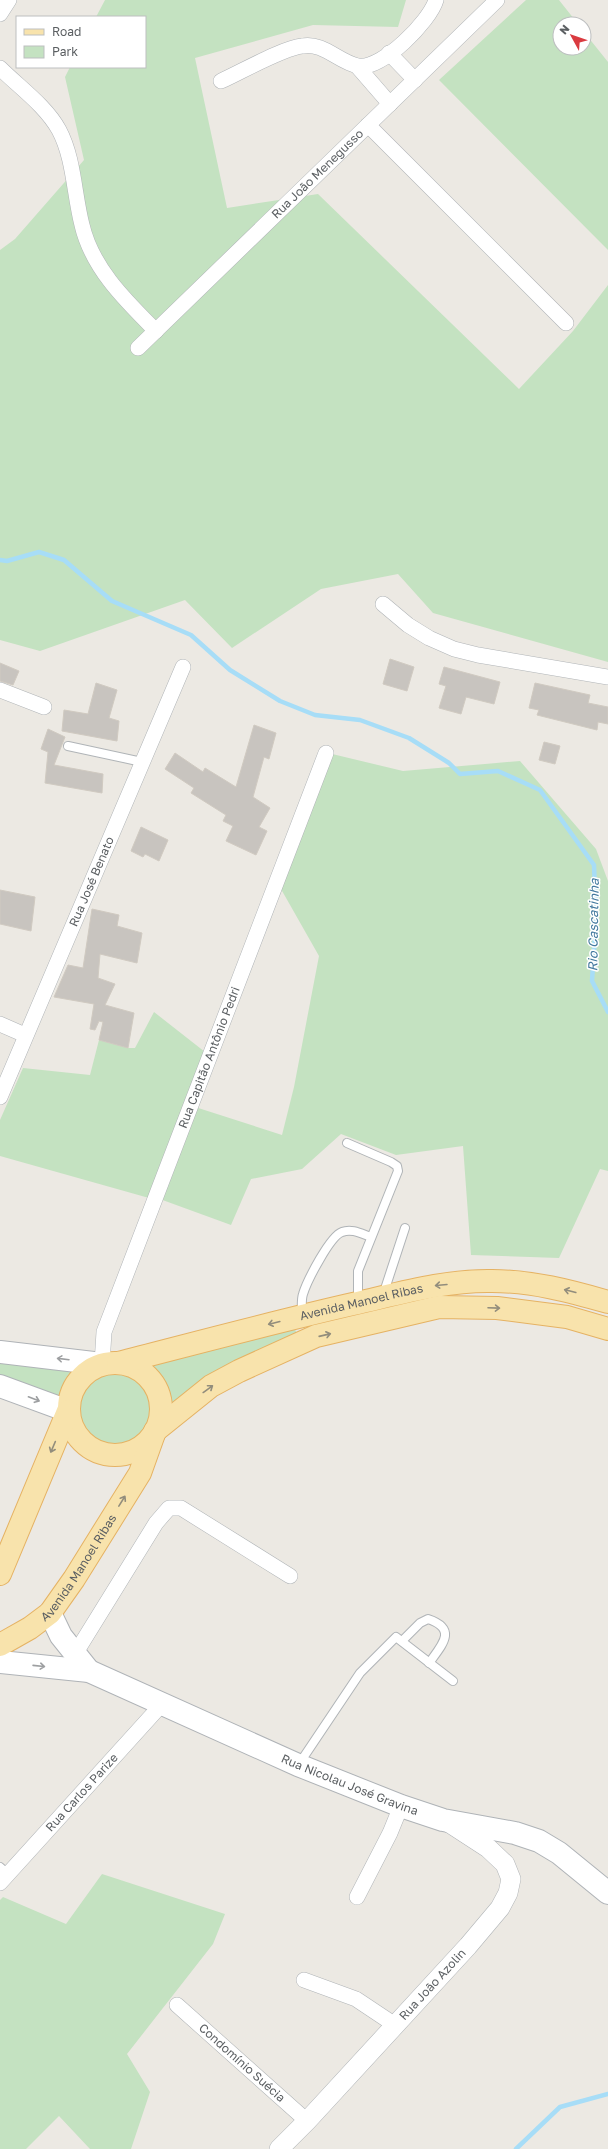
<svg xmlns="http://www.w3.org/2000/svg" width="608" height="2149" viewBox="0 0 608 2149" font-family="'Golos Text',sans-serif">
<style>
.green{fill:#c4e2c1}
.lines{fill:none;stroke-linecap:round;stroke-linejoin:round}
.stream{stroke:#a7ddf7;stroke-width:4.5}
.building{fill:#c8c4bf;stroke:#d0cac1}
.service-casing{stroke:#b0b4b7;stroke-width:10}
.minor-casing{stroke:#b0b4b7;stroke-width:16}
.tertiary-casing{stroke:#b0b4b7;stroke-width:20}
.secondary-casing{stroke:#afb3b7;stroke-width:24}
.primary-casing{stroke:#e5b263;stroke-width:24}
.service{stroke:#fff;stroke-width:8}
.minor{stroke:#fff;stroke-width:15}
.tertiary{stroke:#fff;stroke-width:19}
.secondary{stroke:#fff;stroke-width:22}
.primary{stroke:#f8e3ac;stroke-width:22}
.oneway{stroke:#928d7c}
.oneway2{stroke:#9d9fa1}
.labels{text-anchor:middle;stroke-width:3;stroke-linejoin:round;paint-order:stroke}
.street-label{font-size:12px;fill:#5b5f62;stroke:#fff}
.water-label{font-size:13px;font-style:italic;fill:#447a9f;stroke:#fff}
</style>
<rect width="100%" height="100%" fill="#ece9e3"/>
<g class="green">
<polygon points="105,0 406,0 398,27 313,25 195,58 227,208 318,194 519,389 573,331 608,285 608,662 433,613 398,574 321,589 232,648 185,600 40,651 0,640 0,250 15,239 84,160 65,77 70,67 145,67 145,17 96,17"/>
<polygon points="526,0 559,0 578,24 560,24 560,48 584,48 584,32 608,62 608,250 439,80"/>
<polygon points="328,753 403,771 520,761 596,849 608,881 608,1171 600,1169 559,1258 471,1255 463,1146 396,1155 341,1134 302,1169 251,1179 231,1225 157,1198 192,1106 282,1135 294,1087 319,956 277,882"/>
<polygon points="154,1012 205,1052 149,1198 0,1156 0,1120 23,1068 90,1075 99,1040 128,1048 135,1048"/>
<path d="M294,1328L297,1333L166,1418C171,1388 161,1381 140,1362Z"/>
<polygon points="0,1357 80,1371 60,1405 0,1376"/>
<circle cx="115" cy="1409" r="36"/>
<polygon points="102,1874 225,1914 213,1944 127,2054 150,2092 131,2149 90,2149 59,2116 26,2149 0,2149 0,1900 3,1897 66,1924"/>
</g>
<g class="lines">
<g class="stream">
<polyline points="0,560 7,561 39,552 64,560 112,601 191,635 230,670 280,701 315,715 360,720 409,738 449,763 460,774 498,771 540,790 594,865 596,918 592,981 608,1012"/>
<polyline points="516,2149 560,2107 608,2094"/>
</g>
</g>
<g class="building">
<polygon points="390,659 414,667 407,691 383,684"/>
<polygon points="0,663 19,671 13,685 0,681"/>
<polygon points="444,667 500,682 494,704 466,697 461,714 439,708 446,686 439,684"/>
<polygon points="96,683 117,690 109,718 119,721 117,741 62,731 64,710 88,714"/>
<polygon points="535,683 590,695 588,703 608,707 608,724 598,722 597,730 537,715 539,710 529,708"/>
<polygon points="254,725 276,733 269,759 264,757 253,797 270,808 259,827 267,831 256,855 226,841 233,826 223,821 226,815 191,793 194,788 165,769 175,753 203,772 205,768 236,787"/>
<polygon points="48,729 65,737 54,765 103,774 102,793 45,783 48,752 41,749"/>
<polygon points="544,742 560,746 555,764 539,760"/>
<polygon points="141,827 168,840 159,861 145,854 143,857 131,851"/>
<polygon points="0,890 35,897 31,931 0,924"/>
<polygon points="92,909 119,915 117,926 142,933 137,963 100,954 98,978 115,984 105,1005 134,1013 128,1048 99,1040 103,1022 99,1021 95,1030 90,1029 94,1004 54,997 68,965 83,968"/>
</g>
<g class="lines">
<defs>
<g id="service">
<polyline points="68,746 142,762"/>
<polyline points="347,1143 391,1162 397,1166 398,1171 358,1271 358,1302"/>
<polyline points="383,1295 405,1228"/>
<path d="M302,1315C302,1308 301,1300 303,1294C307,1281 330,1236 342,1232C352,1228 362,1234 371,1237"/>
<path d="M402,1641L420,1623L428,1619C458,1629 442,1645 429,1663"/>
<polyline points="299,1764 360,1673 396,1637 453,1681"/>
<polyline points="0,1867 8,1874"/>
</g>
<g id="minor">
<polyline points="0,14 9,0"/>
<polyline points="389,53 415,80"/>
<polyline points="357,66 390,104"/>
<path d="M0,68C19,87 46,106 59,130C74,158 74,194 82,225C92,268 125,300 156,331"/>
<path d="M221,81C241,72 283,48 302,46C324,42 338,62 358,66C382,70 430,21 436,0"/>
<polyline points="368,125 566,323"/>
<path id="s1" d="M138,348L497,0"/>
<polyline points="383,604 408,625 429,638 454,649 478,655 608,677"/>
<polyline points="0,690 44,707"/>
<polyline points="0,1024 25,1035"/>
<path id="s2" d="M0,1097L183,667"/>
<path id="s3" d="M102,1364L104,1332L326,753"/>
<polyline points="75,1654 156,1523 169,1508 181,1508 290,1576"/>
<path id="s4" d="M0,1883L163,1703"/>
<polyline points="357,1897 390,1833 401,1806"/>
<polyline points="304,1980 356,1999 395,2025"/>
<path id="s5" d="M177,2005L307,2121"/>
</g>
<g id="tertiary">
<path id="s6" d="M279,2149L307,2121L468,1946L500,1908L508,1893L511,1879L505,1864L488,1848L448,1822"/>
</g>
<g id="secondary">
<polyline points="0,1352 102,1364"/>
<polyline points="0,1386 68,1411"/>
<polyline points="50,1613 61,1636 89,1671"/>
<path id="s7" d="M0,1662L89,1671L298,1765L401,1806L443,1820L515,1833L539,1841L559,1853L608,1893"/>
</g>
<g id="primary">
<circle cx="115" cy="1409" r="46"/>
<path id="s8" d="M118,1363C196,1343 274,1322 353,1304C398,1294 445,1280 492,1281C532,1281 570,1291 608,1302"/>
<polyline points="0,1574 68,1411"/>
<path id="s9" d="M0,1645L30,1628L50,1613L74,1579L140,1473L155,1431L211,1386L239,1371L316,1336L439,1307L497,1308L567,1317L608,1329"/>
</g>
</defs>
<use href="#service" class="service-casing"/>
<use href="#minor" class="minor-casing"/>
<use href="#tertiary" class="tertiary-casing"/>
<use href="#secondary" class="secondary-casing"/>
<use href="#primary" class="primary-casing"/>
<use href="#service" class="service"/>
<use href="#minor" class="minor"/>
<use href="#tertiary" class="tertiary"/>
<use href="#secondary" class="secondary"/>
<use href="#primary" class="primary"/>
</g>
<defs><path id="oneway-shaft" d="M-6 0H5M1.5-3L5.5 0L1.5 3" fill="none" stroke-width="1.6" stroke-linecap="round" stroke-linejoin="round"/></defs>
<g class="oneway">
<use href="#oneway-shaft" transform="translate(441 1285) rotate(175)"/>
<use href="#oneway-shaft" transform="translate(570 1291) rotate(-166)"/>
<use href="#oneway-shaft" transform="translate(494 1308) rotate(2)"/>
<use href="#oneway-shaft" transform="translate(274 1323) rotate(166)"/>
<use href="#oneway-shaft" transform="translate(325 1335) rotate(-13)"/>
<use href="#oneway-shaft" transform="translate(208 1389) rotate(-36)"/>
<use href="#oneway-shaft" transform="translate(53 1447) rotate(113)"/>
<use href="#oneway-shaft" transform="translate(122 1501) rotate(-58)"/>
</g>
<g class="oneway2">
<use href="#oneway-shaft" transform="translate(63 1359) rotate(-173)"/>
<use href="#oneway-shaft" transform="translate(34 1399) rotate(21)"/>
<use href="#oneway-shaft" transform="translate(39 1666) rotate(6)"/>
</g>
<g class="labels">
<g class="street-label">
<text dy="4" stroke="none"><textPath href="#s1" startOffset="250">Rua João Menegusso</textPath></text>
<text dy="4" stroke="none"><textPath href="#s2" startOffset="234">Rua José Benato</textPath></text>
<text dy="4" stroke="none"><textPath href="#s3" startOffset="326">Rua Capitão Antônio Pedri</textPath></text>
<text dy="4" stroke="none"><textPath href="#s8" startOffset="251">Avenida Manoel Ribas</textPath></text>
<text dy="4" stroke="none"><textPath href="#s9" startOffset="113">Avenida Manoel Ribas</textPath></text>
<text dy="4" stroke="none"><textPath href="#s7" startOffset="374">Rua Nicolau José Gravina</textPath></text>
<text dy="4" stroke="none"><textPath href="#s4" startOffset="122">Rua Carlos Parize</textPath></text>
<text dy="4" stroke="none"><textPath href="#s6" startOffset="225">Rua João Azolin</textPath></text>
<text dy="4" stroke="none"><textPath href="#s5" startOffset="87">Condomínio Suécia</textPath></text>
</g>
<g class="water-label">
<text transform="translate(593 925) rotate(-89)" y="5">Rio Cascatinha</text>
</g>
</g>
<rect x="16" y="16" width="130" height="52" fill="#ffffff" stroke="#bdbfc0"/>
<rect x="24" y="29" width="20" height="6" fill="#f8e3ac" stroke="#bdbfc0"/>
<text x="52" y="36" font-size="12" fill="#5b5f62">Road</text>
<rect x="24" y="46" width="20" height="12" fill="#c4e2c1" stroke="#bdbfc0"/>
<text x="52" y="56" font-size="12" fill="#5b5f62">Park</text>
<g transform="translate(572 36) rotate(310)"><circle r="19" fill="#ffffff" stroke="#bdbfc0"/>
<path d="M0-3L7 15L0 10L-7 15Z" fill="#da3b40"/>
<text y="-6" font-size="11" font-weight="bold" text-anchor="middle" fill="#5b5f62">N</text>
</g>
</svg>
